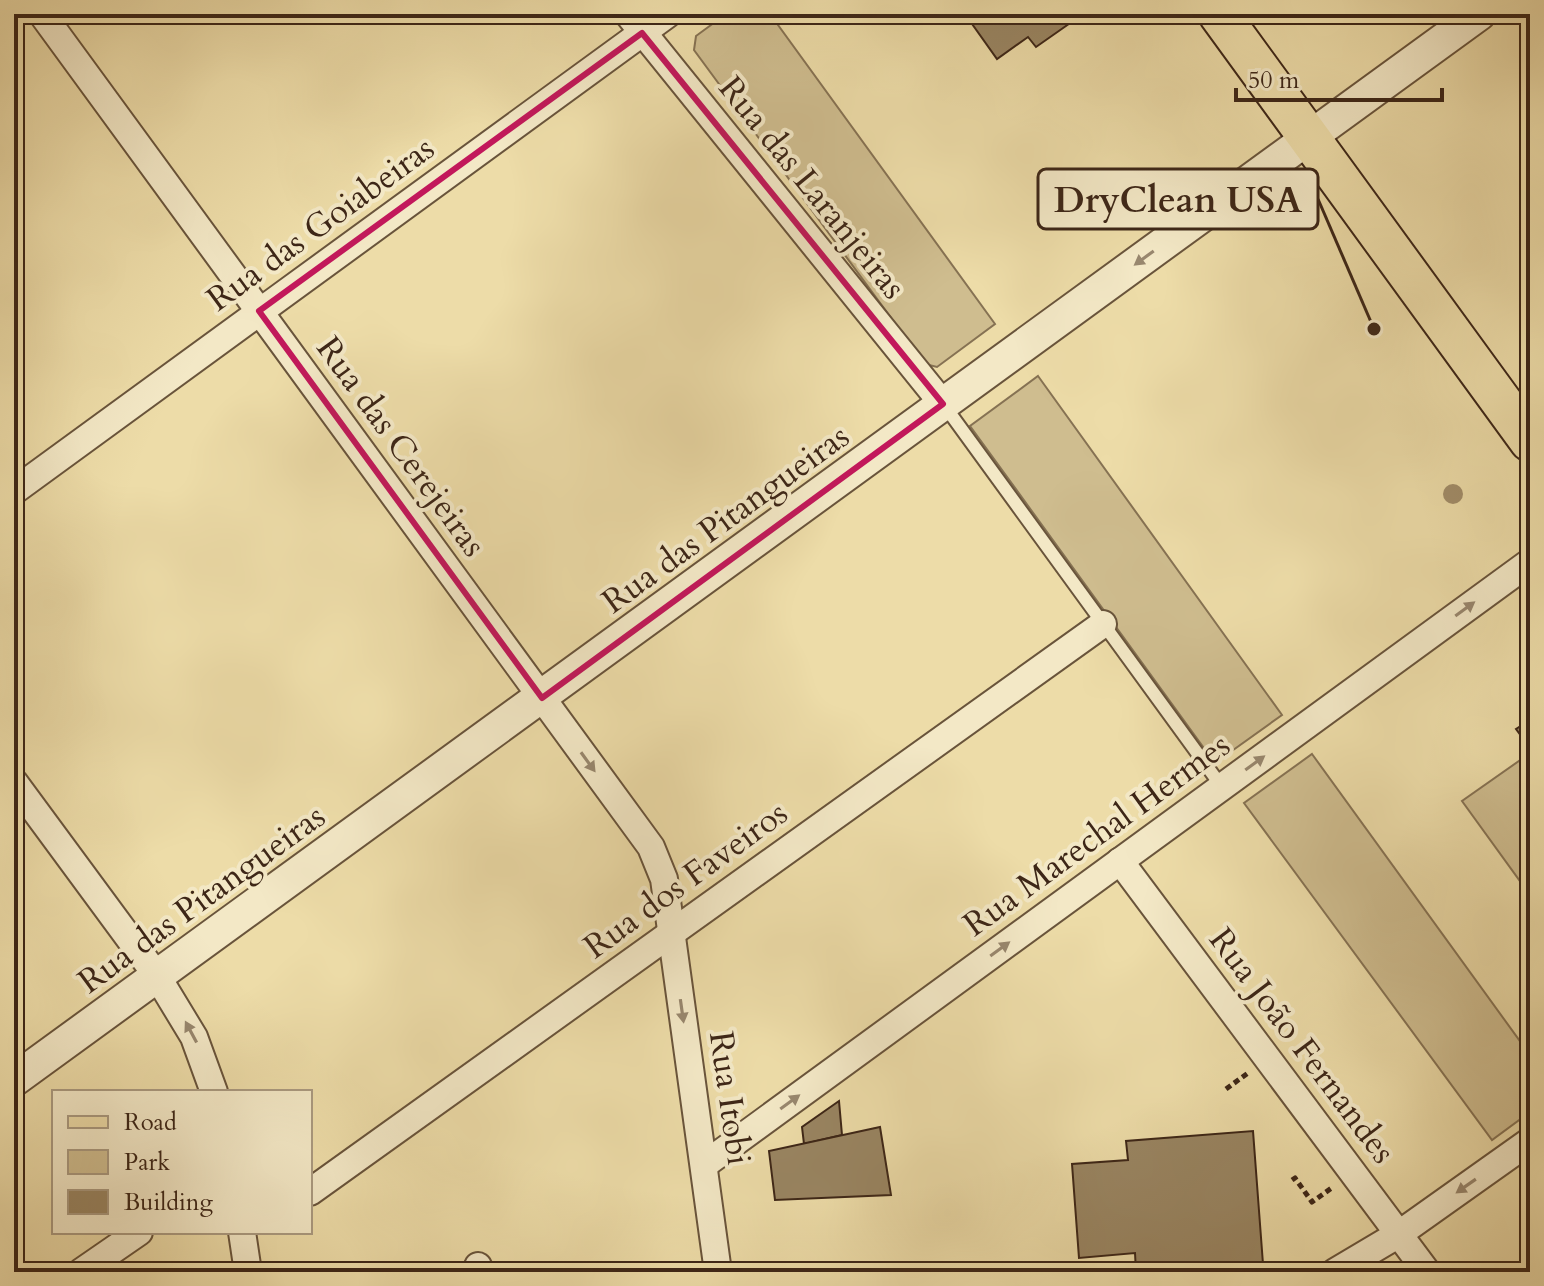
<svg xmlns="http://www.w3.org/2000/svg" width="1544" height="1286" viewBox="0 0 1544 1286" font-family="Cardo,serif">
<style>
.green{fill:#cfbd8f;stroke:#867253;stroke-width:2}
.building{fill:#998562;stroke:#3d2617;stroke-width:2}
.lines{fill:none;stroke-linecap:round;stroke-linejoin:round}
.service-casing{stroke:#69543b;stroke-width:16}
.minor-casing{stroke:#69543b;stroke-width:30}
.tertiary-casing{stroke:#69543b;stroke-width:36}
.primary-casing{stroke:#3d2617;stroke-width:44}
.path{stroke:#3d2617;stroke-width:5;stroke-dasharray:6 4;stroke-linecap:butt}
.service{stroke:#f3e8c6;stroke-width:12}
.minor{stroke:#f3e8c6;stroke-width:26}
.tertiary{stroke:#f3e8c6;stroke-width:32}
.primary{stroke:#eddca8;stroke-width:40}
.tree{fill:#a18d69}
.oneway{fill:#98876e}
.marked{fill:none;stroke:#c2185b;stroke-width:6;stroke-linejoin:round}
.labels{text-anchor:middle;stroke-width:8;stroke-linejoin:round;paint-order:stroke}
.street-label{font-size:34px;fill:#3d2617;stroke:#f3e8c6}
.leader{fill:none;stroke:#3d2617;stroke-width:3}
.callout-dot{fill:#3d2617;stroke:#f3e8c6;stroke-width:3}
.callout{fill:#f3e8c6;stroke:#3d2617;stroke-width:3}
.callout-label{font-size:36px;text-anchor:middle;font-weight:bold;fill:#3d2617}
</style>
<rect width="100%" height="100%" fill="#eddca8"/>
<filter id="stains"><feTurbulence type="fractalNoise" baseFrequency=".0025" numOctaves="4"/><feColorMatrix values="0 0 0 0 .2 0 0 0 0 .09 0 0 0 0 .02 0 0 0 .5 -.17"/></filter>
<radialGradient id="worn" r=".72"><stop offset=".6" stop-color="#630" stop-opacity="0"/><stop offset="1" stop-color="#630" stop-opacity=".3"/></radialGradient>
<g class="green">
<polygon points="726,14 770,14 995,324 937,367 925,364 694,50 696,36"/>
<polygon points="1038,376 1282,715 1222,758 1209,755 970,426"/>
<polygon points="1312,754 1530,1055 1530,1112 1492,1140 1244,803"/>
<polygon points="1526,756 1530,761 1530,895 1462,801"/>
</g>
<g class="building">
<polygon points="965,14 1083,14 1036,47 1028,37 997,59"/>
<polygon points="1530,720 1530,748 1516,729"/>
<polygon points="839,1101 842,1135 804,1144 802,1127"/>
<polygon points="880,1127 891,1195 775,1200 769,1151"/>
<polygon points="1253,1131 1263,1264 1136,1272 1135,1253 1079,1258 1072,1164 1128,1160 1126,1141"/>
</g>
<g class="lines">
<defs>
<g id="service">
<polyline points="944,405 1222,787"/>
<polyline points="453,1272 478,1266"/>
</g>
<g id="minor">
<polyline points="42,14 651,847 664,879 718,1272"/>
<polyline points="628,14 943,404"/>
<polyline points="14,491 668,14"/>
<polyline points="14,782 157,976 194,1037 214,1092"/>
<polyline points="1120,861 1427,1272"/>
<polyline points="704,1165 1530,562"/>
<polyline points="310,1192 1103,624"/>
<polyline points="242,1232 248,1272"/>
<polyline points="478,1266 479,1272"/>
<polyline points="81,1272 139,1232"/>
<polyline points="1335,1272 1399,1234 1530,1141"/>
</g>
<polyline id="tertiary" points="14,1080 1479,14"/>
<polyline id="primary" points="1219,14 1530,441"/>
</defs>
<use href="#service" class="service-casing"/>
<use href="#minor" class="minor-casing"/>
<use href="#tertiary" class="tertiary-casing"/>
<use href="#primary" class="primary-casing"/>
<g class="path">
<polyline points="1226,1089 1248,1073"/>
<polyline points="1292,1180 1295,1178 1312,1202 1333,1187"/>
</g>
<use href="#service" class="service"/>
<use href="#minor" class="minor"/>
<use href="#tertiary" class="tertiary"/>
<use href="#primary" class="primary"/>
</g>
<circle class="tree" cx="1453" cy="494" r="10"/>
<defs><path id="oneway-solid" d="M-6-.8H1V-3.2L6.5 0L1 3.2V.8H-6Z" transform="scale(2)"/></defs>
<g class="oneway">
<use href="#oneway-solid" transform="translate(1144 258) rotate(144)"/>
<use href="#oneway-solid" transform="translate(1465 609) rotate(-36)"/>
<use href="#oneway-solid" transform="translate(588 762) rotate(54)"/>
<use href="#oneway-solid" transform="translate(1255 763) rotate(-36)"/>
<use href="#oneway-solid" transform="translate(1000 949) rotate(-36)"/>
<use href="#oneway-solid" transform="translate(682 1011) rotate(82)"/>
<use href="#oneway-solid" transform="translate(191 1032) rotate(-118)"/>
<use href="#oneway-solid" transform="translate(790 1102) rotate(-36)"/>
<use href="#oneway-solid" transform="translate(1466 1186) rotate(145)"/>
</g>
<path class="marked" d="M642,33L943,404L542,698L259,311Z"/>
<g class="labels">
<g class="street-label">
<text transform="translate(813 187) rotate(51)" y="12">Rua das Laranjeiras</text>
<text transform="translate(320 223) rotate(-36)" y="12">Rua das Goiabeiras</text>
<text transform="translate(402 446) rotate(54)" y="12">Rua das Cerejeiras</text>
<text transform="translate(725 518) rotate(-36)" y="12">Rua das Pitangueiras</text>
<text transform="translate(1096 834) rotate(-36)" y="12">Rua Marechal Hermes</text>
<text transform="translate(685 879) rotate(-36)" y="12">Rua dos Faveiros</text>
<text transform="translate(201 898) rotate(-36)" y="12">Rua das Pitangueiras</text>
<text transform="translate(1303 1045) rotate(53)" y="12">Rua João Fernandes</text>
<text transform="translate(731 1098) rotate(82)" y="12">Rua Itobi</text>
</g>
</g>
<path class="leader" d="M1374 329L1318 199"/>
<circle class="callout-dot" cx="1374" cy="329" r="8"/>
<rect class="callout" x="1038" y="169" width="280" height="60" rx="8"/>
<g class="callout-label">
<text x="1178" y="212">DryClean USA</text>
</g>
<rect width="1544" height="1286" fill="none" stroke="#eddca8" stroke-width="48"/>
<rect x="16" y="16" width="1512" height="1254" fill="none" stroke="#3d2617" stroke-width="4"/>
<rect x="24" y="24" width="1496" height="1238" fill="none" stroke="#3d2617" stroke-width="2"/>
<rect x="52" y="1090" width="260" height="144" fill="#f3e8c6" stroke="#aa9a80" stroke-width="2"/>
<rect x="68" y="1116" width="40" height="12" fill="#eddca8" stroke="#aa9a80" stroke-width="2"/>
<text x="124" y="1130" font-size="24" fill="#3d2617">Road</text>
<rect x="68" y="1150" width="40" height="24" fill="#cfbd8f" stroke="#aa9a80" stroke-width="2"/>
<text x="124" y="1170" font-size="24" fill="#3d2617">Park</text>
<rect x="68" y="1190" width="40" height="24" fill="#998562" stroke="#aa9a80" stroke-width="2"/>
<text x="124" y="1210" font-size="24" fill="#3d2617">Building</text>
<path d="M1236 88v12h206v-12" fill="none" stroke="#3d2617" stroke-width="4"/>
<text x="1248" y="88" font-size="24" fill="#3d2617" stroke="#f3e8c6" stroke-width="6" paint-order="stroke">50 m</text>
<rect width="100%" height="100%" filter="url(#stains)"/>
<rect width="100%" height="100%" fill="url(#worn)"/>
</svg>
